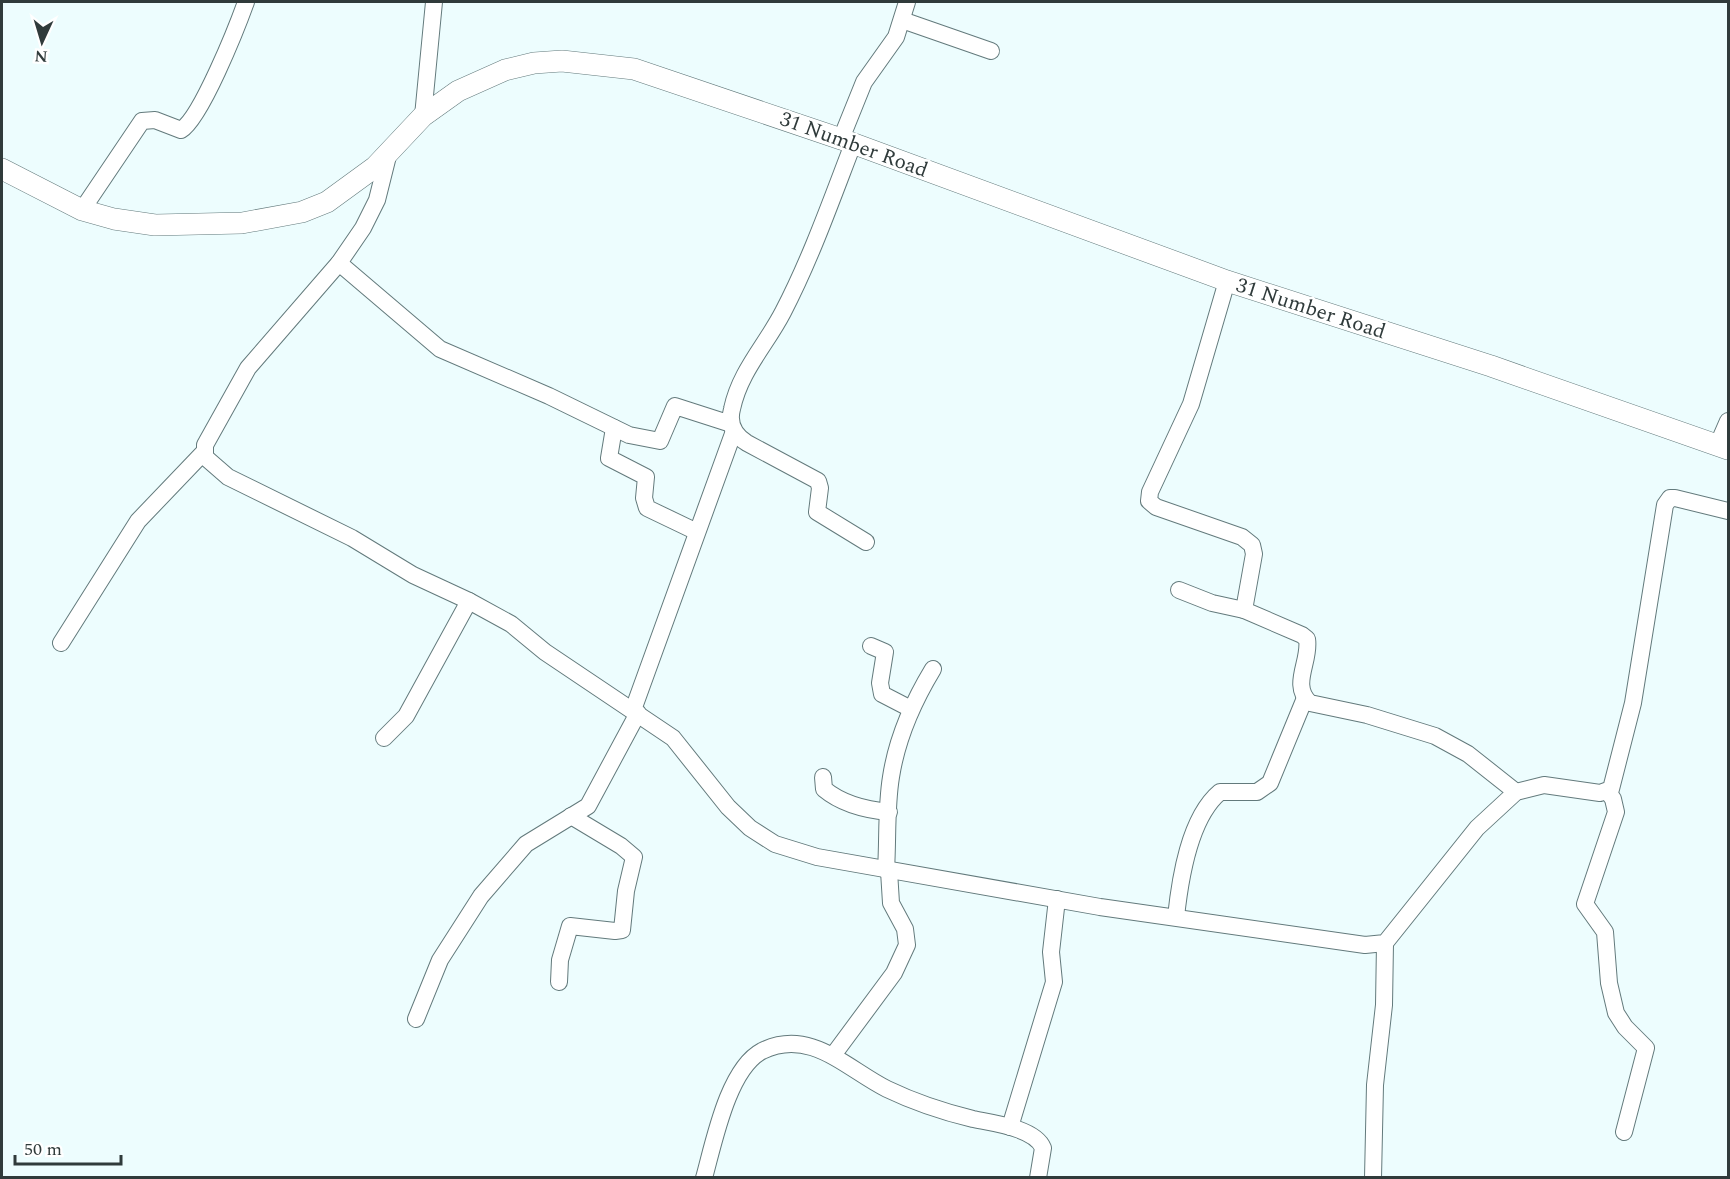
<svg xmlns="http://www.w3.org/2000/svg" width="1730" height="1179" viewBox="0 0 1730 1179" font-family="Spectral,serif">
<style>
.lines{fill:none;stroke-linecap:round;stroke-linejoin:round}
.minor-casing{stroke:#637a7c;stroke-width:18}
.major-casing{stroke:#637a7c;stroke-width:22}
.minor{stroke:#fff;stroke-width:16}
.major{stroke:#fff;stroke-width:21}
.labels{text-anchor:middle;stroke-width:5;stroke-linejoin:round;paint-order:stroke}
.street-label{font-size:21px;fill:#303b3b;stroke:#fff}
</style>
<rect width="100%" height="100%" fill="#edfdfe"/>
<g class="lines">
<defs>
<g id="minor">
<polyline points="902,20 991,51"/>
<polyline points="423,116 434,2"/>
<polyline points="841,139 864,82 896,37 907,2"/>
<path d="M853,144C831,201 811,258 783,312C766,345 740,371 732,409C728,424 734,435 747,443L818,481L820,488L817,512L866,542"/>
<polyline points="388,156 377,200 363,228 339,263 248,368 205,445 205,457 228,477 352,538 413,575 469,601 511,624 545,652 673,738 728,807 750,828 775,844 817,857 1100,907 1365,945 1385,943 1477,828 1516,792 1544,785 1600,793 1611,789 1633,703 1665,505 1670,498 1675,498 1728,511"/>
<path d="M82,210L142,121L155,120L181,130C201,118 237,27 246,2"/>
<polyline points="339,263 440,349 549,396 629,435 660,441 675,406 731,424"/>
<path d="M1227,281L1191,404L1150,492L1149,501L1156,507L1242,537L1252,545L1254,554L1244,610L1302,635L1307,639C1311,661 1290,685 1310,703L1367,715L1435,736L1468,754L1516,792"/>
<polyline points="614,428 609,458 646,477 644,498 647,508 695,531"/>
<polyline points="1718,444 1728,421"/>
<polyline points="1179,590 1212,603 1244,610"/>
<polyline points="61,643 138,521 204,452"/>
<polyline points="871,646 885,652 880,683 882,694 911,709"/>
<polyline points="633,710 734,431"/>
<polyline points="384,738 406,716 469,601"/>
<path d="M823,777L824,789C842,804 867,810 889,812"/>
<polyline points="1608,792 1613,799 1616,812 1585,904 1605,932 1609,983 1616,1013 1625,1027 1646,1048 1624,1132"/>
<path d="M886,870C888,839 886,807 891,777C897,738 913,702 933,669"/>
<path d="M1176,917C1180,879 1189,818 1220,792H1257L1270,783L1305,698"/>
<polyline points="559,982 560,960 570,926 615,931 622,930 626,891 634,857 621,846 571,816"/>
<polyline points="416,1019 440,960 481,896 526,844 588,806 638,713"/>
<polyline points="834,1054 894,973 907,945 905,929 891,903 889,871"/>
<polyline points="1010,1127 1054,982 1051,952 1057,899"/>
<path d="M704,1178C714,1142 728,1069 762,1051C810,1027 847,1069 887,1089C914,1102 944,1112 973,1119C992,1123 1035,1128 1043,1148L1038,1178"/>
<polyline points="1373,1178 1375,1085 1384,1005 1385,943"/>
</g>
<polyline id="major" points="2,169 82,210 114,219 155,225 242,223 302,212 327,202 375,167 423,116 458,91 505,70 534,63 562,61 634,69 841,139 1227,281 1491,366 1728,449"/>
</defs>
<use href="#minor" class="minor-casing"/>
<use href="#major" class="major-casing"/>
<use href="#minor" class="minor"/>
<use href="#major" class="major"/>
</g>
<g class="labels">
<g class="street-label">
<text transform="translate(854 144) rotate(20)" y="7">31 Number Road</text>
<text transform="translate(1311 308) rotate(18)" y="7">31 Number Road</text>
</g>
</g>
<rect width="1730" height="1179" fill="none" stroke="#303b3b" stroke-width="6"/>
<g transform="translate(42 42) rotate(184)" stroke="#ffffff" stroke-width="4.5" paint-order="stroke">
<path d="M0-4.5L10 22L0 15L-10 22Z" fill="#303b3b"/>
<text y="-9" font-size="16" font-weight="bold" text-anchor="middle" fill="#303b3b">N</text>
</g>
<path d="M15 1155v9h106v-9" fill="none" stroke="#303b3b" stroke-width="3"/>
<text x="24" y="1155" font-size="18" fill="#303b3b" stroke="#ffffff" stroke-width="4.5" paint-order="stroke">50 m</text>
</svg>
